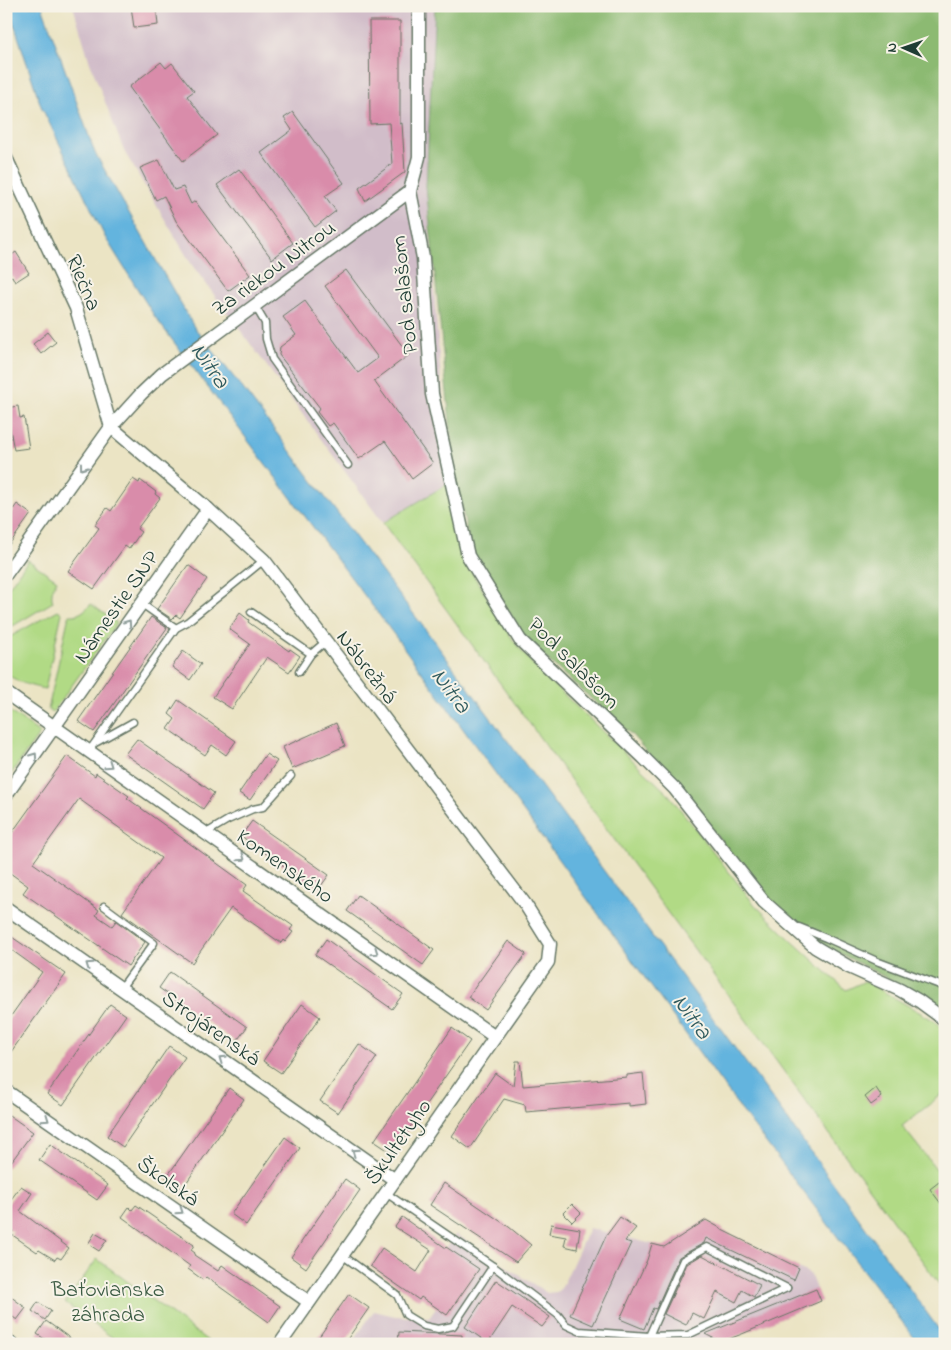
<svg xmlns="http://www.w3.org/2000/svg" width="951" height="1350" viewBox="0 0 951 1350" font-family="'Indie Flower',sans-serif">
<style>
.industrial{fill:#d1bdc9}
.green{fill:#b1da85;stroke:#688c5c}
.forest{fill:#8cba72;stroke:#567c53}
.water{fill:#64b4de;stroke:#427889}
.building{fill:#d98caa}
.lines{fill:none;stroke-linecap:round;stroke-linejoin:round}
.service-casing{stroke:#676;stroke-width:9}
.minor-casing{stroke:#676;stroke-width:15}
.service{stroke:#fff;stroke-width:6}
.minor{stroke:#fff;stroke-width:12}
.oneway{stroke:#8f9e9a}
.labels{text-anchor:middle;stroke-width:4;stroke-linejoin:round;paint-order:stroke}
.street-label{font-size:22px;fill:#1f3d34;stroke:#f7f3e8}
.park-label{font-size:22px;fill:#3c5c44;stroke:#f7f3e8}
.water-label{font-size:24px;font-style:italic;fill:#305b5e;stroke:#f7f3e8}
</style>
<rect width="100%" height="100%" fill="#f7f3e8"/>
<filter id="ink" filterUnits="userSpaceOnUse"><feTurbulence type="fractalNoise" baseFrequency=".02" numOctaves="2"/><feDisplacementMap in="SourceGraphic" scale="10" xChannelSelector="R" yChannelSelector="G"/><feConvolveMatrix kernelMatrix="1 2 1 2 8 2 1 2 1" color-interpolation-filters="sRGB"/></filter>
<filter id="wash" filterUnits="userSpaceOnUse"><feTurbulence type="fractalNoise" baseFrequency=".0096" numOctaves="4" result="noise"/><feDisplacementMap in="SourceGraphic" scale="20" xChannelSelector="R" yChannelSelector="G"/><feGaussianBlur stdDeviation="1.12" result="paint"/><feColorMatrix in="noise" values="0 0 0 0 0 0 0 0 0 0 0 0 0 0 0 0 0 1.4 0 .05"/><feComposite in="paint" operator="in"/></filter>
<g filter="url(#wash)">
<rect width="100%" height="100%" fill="#ebe4c4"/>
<g class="industrial">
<polygon points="73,6 435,6 426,186 449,483 383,523 192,265 124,151 90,63"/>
<polygon points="706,1220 722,1230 810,1274 821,1301 717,1344 351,1344 374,1311 395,1316 429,1318 462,1273 439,1257 456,1234 547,1293 557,1292 562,1287 589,1228 664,1247"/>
</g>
<g class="green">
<polygon points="449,483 460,553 513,640 534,666 669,795 754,904 792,941 846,990 865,981 933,1020 945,1031 945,1092 902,1126 945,1180 945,1292 383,523"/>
<path d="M28,560L57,580C53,587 50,594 53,602L6,630V591Z"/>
<path d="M91,604L117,623L52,713L48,710L69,615C79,616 84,611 91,604Z"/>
<path d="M58,610L62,613L45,689C30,686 18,683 6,673V639Z"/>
<polygon points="6,709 40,733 6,781"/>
<polygon points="97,1259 212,1344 121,1344 65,1303"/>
</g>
<polygon class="forest" points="435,6 945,6 945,1010 921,996 824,945 800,928 771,902 677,787 633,736 530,644 472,555 456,481 426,186"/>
<polygon class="water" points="8,6 42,6 95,153 194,327 244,390 425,629 766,1090 945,1338 945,1344 919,1344 745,1115 401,644 155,317 105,237 41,106"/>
<g id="blocks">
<g class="building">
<polygon points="131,6 156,6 158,25 134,28"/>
<polygon points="369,21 400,21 400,124 402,123 405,172 365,201 359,188 392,164 389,123 370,124"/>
<polygon points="161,62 166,68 172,63 194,91 187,96 217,135 183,161 129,87"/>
<polygon points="293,112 344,183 325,196 336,211 315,227 261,153 292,130 284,118"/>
<polygon points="159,160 174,190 183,187 191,204 195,201 250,275 228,291 176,221 164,196 156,200 140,168"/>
<polygon points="239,169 293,243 272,259 217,185"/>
<polygon points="16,252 29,273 15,282 12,276 6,279 6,259"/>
<polygon points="346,270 409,355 374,381 433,463 412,479 385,441 359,459 333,423 328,426 317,412 320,408 279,355 280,347 296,335 283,317 305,301 358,373 378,358 325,286"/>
<polygon points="48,332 56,342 41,354 33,344"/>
<polygon points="18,406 20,418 24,417 29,448 14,450 6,408"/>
<polygon points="133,479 139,483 140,480 156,492 155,494 160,498 137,529 141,532 129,549 125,546 94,589 68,571 99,528 95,525 107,508 111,511"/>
<polygon points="17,504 31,514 6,549 6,520"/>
<polygon points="188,565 207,579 180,618 176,615 172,619 157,609"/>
<polygon points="240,613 249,620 248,622 289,651 290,649 300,656 289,672 267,657 232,709 213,697 250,644 229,629"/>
<polygon points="151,617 167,628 94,732 78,721"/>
<polygon points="183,651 201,664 190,680 172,667"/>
<polygon points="178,700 236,741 226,755 212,745 205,755 168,729 175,719 169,714"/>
<polygon points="336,723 345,746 292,769 283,747"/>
<polygon points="137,739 214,793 203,809 125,754"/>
<polygon points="266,754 277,761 250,800 239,793"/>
<polygon points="67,756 95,776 96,773 129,796 127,798 247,885 243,891 293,926 290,930 293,932 285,942 283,940 281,943 231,908 192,963 122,913 161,858 79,799 33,863 99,910 96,915 112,926 116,921 145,942 128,966 23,893 28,886 6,870 6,841"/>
<polygon points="252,821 329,875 318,890 241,836"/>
<polygon points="358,895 434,950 423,965 347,911"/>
<polygon points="6,933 66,974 6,1059 6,1023 42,972 6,946"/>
<polygon points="326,939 403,994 392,1009 315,955"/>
<polygon points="508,941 526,954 486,1010 468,997"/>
<polygon points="170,972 247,1027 236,1042 159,988"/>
<polygon points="110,1004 126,1015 63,1105 47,1094"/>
<polygon points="302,1004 320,1017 281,1073 263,1061"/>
<polygon points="452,1028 470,1041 392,1153 374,1141"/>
<polygon points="359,1044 377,1057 338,1113 320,1101"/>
<polygon points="169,1046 185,1057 123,1147 107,1136"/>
<polygon points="516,1061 520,1061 523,1086 627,1077 627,1075 643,1073 646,1104 629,1106 629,1103 526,1112 525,1105 504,1099 470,1149 452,1136 495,1073 513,1086"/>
<polygon points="229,1088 244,1099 182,1189 166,1178"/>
<polygon points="876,1088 882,1097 871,1105 865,1097"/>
<polygon points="6,1113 33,1132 6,1169"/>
<polygon points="285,1137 300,1148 246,1225 231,1214"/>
<polygon points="50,1144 108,1185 97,1200 39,1160"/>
<polygon points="345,1179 360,1190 306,1268 291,1257"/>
<polygon points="939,1182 945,1189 945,1209 930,1189"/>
<polygon points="444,1183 509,1227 531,1245 516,1262 430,1205"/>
<polygon points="21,1186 32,1193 20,1211 69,1248 61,1259 57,1257 55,1260 39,1250 37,1252 11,1234 13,1231 6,1227 6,1206"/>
<polygon points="572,1204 581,1213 572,1222 563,1213"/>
<polygon points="136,1205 194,1245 191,1250 195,1253 194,1255 218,1271 222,1265 280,1306 269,1322 206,1277 203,1280 188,1269 190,1266 122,1217 129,1207 132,1210"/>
<polygon points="402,1217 446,1248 446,1247 479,1269 447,1315 421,1297 419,1300 370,1266 382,1248 417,1272 431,1250 395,1227"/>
<polygon points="620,1217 636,1228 625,1241 631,1243 593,1325 570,1315 606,1236"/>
<polygon points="706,1220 722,1229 722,1230 799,1268 794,1280 706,1238 704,1243 679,1257 656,1309 653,1308 644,1329 620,1319 647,1260 652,1244 664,1247"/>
<polygon points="551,1224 580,1229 577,1249 564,1246 566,1237 549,1234"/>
<polygon points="95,1233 107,1240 99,1251 88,1244"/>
<polygon points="702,1255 760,1285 754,1297 742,1290 736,1302 717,1292 704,1319 692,1313 686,1325 664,1314 687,1264"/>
<polygon points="496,1280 550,1317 542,1327 512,1307 488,1343 465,1327"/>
<polygon points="816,1289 821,1301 742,1334 721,1342 705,1334"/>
<polygon points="6,1293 26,1308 17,1320 6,1312"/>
<polygon points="349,1294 369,1308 344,1344 314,1344"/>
<polygon points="38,1302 51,1311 45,1320 32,1311"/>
<polygon points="46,1321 60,1331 78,1344 52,1344 37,1334"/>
<polygon points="399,1332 462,1335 462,1344 398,1344"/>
</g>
</g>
</g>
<g filter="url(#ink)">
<use href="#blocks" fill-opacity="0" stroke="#676" stroke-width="1"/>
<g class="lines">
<defs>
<g id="service">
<polyline points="255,306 265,323 266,339 272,359 348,465"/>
<polyline points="142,604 176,628"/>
<polyline points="251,612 311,654"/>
<polyline points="299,672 311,654 325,642"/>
<polyline points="97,742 133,722"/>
<polyline points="89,751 176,628 187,622 264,560"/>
<polyline points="206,833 228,820 253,809 263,807 291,776"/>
<polyline points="104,906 154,943 121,988"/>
<polyline points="799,927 826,938 879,962 945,987"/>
<polyline points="386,1193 493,1266 558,1315 566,1325 579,1331 649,1336 688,1335 787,1288"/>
<polyline points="342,1255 397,1295 406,1315 424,1326 438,1329 453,1326 493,1266"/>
<polyline points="649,1336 683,1260 707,1247 787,1288"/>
</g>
<g id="minor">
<polyline points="419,6 419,157 410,191 423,258 432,394 468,556 520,640 643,757 675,789 764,902 815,947 849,967 900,990 919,1001 945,1020"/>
<polyline points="6,158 76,308 111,427 208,509 264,560 525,904 550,944 548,962 491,1043 280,1344"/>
<polyline points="6,574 111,427 141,394 162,374 410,191"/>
<polyline points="6,693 495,1037"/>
<polyline points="6,795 208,509"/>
<polyline points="6,908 395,1180"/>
<polyline points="6,1091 309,1302"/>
<polyline points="6,1340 12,1344"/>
</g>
</defs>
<use href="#service" class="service-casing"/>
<use href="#minor" class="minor-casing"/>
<use href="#service" class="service"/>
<use href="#minor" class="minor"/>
</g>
<defs><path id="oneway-chevron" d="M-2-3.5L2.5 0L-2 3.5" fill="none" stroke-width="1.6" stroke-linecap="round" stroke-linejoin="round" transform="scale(1.25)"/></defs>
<g class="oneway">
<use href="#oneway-chevron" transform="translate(83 467) rotate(126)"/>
<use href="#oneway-chevron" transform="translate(128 623) rotate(-55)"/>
<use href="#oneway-chevron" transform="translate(34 756) rotate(-55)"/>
<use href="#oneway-chevron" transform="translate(109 765) rotate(35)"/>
<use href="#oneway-chevron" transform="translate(242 858) rotate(35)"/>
<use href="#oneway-chevron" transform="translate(375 952) rotate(35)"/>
<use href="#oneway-chevron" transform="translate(89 965) rotate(-145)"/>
<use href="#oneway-chevron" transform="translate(222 1059) rotate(-145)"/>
<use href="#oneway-chevron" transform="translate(46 1119) rotate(35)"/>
<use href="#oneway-chevron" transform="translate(355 1152) rotate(-145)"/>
<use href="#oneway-chevron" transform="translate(180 1211) rotate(35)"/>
</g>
</g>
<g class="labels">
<g class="street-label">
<text transform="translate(273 267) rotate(-36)" y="8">Za riekou Nitrou</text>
<text transform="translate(85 282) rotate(67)" y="8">Riečna</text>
<text transform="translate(403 295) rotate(-96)" y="8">Pod salašom</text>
<text transform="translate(115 606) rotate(-55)" y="8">Námestie SNP</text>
<text transform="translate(575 662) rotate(45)" y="8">Pod salašom</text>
<text transform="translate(368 666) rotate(53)" y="8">Nábrežná</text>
<text transform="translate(286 865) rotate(35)" y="8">Komenského</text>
<text transform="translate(212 1027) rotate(35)" y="8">Strojárenská</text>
<text transform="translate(397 1141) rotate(-55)" y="8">Škultétyho</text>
<text transform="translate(169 1180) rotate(35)" y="8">Školská</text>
</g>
<g class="park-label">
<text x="108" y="1296">Baťovianska<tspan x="108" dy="25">záhrada</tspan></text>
</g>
<g class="water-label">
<text transform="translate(211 365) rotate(55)" y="8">Nitra</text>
<text transform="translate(452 690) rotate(53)" y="8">Nitra</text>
<text transform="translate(693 1016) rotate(54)" y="8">Nitra</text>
</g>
</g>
<rect width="951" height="1350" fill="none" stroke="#f7f3e8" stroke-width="25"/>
<g transform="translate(904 48) rotate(272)" stroke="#f7f3e8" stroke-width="4" paint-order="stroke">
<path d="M0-4L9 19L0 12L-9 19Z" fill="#1f3d34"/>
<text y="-8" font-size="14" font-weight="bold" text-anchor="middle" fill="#1f3d34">N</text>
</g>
</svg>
